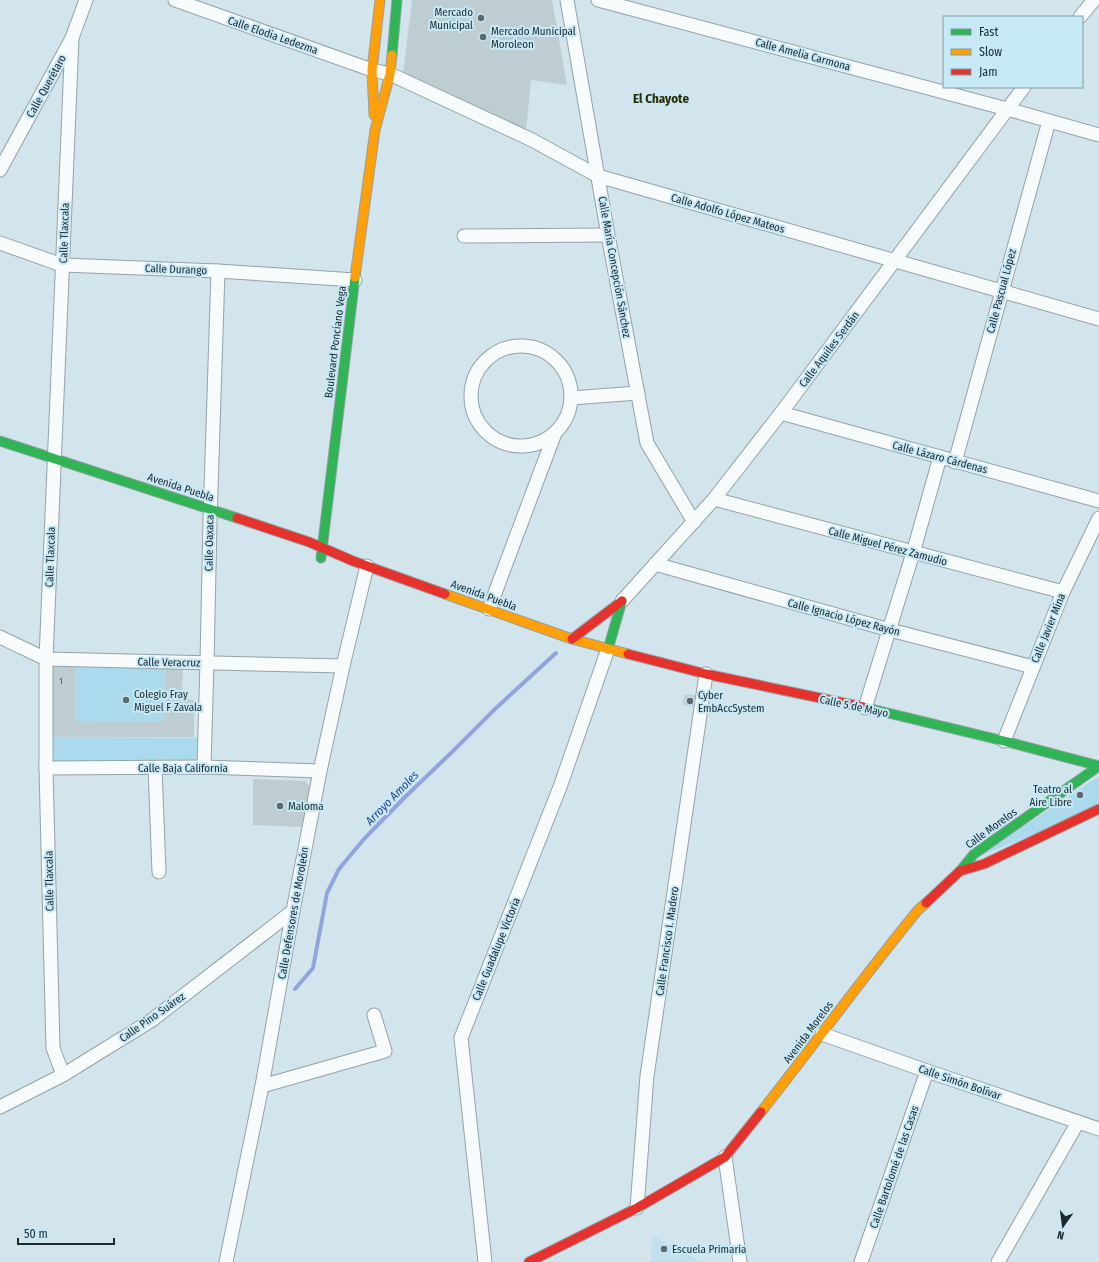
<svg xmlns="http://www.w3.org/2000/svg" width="1099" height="1262" viewBox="0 0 1099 1262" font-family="'Fira Sans Condensed',sans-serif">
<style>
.built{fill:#c1dfec}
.green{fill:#aadaeb}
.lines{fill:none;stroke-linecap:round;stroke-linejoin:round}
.stream{stroke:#92a4dc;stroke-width:4}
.building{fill:#becdd1}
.street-casing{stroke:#94a2a7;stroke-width:15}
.fast-casing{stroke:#94a2a7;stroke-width:11}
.slow-casing{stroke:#94a2a7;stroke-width:11}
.jam-casing{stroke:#94a2a7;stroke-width:11}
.street{stroke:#f8fbfc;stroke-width:13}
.fast{stroke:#30b455;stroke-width:9}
.slow{stroke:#ff9f0a;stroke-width:9}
.jam{stroke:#e5322d;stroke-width:9}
.poi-dot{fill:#5b6a70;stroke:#c7e9f6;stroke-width:1.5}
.labels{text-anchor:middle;stroke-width:4;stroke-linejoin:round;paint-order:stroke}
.number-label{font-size:9px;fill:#445257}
.poi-label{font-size:11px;fill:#1b282d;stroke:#c7e9f6;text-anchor:start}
.street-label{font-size:11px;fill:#1b282d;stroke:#c7e9f6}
.water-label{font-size:12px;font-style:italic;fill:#2f3b95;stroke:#c7e9f6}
.quarter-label{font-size:13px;font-weight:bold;fill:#312a00;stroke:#c7e9f6}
</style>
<rect width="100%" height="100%" fill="#d2e4ec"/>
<polygon class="built" points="653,1236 701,1262 651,1262"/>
<g class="green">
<polygon points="75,660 166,662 164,722 75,721"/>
<polygon points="46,737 205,738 204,767 46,768"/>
<polygon points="1099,776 1099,807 978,857"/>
</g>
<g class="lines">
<polyline class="stream" points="295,989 313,968 327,893 339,869 364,839 405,797 452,752 495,709 556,653"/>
</g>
<g class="building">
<polygon points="412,0 552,0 567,85 531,80 526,131 403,74"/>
<polygon points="46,659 75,660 75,721 164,722 166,662 183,662 182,699 194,700 194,737 46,737"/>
<polygon points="685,694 697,696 695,707 683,705"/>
<polygon points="253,779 305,781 311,788 303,827 253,825"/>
</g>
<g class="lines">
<defs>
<g id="street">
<polyline points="175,0 372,70 390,74 532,140 598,176 1099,319"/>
<polyline points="567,0 608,235 647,443 694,522"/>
<polyline points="598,0 1007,109 1099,135"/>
<polyline points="1080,17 1094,0"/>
<polyline points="0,170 72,38 86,0"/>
<polyline points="464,236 608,235"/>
<polyline points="0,243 62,265 218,271 355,280"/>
<circle cx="521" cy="396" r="50"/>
<polyline points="571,398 638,393"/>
<polyline points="781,413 1099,501"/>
<polyline points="955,462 1049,121"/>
<polyline points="714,499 1063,592"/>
<polyline points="655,564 890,630 1033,667"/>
<polyline points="622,601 714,499 781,413 1024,87"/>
<polyline points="489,609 555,433"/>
<polyline points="0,637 46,659 343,666"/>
<polyline points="865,708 913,553 940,457"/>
<polyline points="1004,741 1063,592 1099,518"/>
<polyline points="204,767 207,662 210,521 218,271"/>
<polyline points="46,768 204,767 320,771"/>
<polyline points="155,768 159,872"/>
<polyline points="822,1034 927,1071 1099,1129"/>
<polyline points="63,1075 53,1048 46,768 46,659 72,38"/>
<polyline points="262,1086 385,1051 374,1015"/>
<polyline points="0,1107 63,1075 152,1020 293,911"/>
<polyline points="725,1157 740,1262"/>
<polyline points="637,1208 647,1076 706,674"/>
<polyline points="226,1262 262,1086 293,911 320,771 343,666 367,566"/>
<polyline points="485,1262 461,1038 560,787 608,649"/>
<polyline points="861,1262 927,1071"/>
<polyline points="998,1262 1078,1122"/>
</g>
<g id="fast">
<polyline points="392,55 397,0"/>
<polyline points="0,441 237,518"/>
<polyline points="321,558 355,277"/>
<polyline points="608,649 622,601"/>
<polyline points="863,707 1004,741 1099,766"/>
<polyline points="960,871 974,854 1099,766"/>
</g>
<g id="slow">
<polyline points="374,115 372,70 380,0"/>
<polyline points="355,277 375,130 390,74 392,55"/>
<polyline points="445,594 572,639 628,654"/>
<path d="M761,1112C814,1045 864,976 918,910L926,903"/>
</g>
<g id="jam">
<polyline points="237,518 309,542 353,561 445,594"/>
<polyline points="572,639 622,601"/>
<polyline points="628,654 706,674 863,707"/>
<polyline points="926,903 960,871 984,864 1099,809"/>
<polyline points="529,1262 637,1208 725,1157 761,1112"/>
</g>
</defs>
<use href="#street" class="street-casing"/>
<use href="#fast" class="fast-casing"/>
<use href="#slow" class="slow-casing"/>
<use href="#jam" class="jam-casing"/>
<use href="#street" class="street"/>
<use href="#fast" class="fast"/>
<use href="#slow" class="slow"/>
<use href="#jam" class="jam"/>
</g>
<g class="poi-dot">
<circle cx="481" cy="18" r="4"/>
<circle cx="483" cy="37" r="4"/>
<circle cx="126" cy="700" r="4"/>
<circle cx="690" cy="701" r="4"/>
<circle cx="1080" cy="795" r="4"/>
<circle cx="280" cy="806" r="4"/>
<circle cx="664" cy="1249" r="4"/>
</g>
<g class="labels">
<g class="number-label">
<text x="61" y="684">1</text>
</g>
<g class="poi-label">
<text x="473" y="16" text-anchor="end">Mercado<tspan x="473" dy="13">Municipal</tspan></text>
<text x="491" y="35">Mercado Municipal<tspan x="491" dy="13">Moroleon</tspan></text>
<text x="134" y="698">Colegio Fray<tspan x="134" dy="13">Miguel F Zavala</tspan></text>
<text x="698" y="699">Cyber<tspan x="698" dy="13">EmbAccSystem</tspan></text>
<text x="1072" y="793" text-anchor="end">Teatro al<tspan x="1072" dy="13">Aire Libre</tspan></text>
<text x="288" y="810">Maloma</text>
<text x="672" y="1253">Escuela Primaria</text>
</g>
<g class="street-label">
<text transform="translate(273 35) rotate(19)" y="4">Calle Elodia Ledezma</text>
<text transform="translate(803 54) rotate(15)" y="4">Calle Amelia Carmona</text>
<text transform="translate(46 86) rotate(-61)" y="4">Calle Querétaro</text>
<text transform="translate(728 213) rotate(16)" y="4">Calle Adolfo López Mateos</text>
<text transform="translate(64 233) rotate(-88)" y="4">Calle Tlaxcala</text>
<text transform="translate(615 267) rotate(80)" y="4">Calle María Concepción Sánchez</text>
<text transform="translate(176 269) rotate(2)" y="4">Calle Durango</text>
<text transform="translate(1001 291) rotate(-75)" y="4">Calle Pascual López</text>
<text transform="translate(335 342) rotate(-83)" y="4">Boulevard Ponciano Vega</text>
<text transform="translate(829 349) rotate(-53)" y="4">Calle Aquiles Serdán</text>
<text transform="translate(940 457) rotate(15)" y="4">Calle Lázaro Cárdenas</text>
<text transform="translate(181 487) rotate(18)" y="4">Avenida Puebla</text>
<text transform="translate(209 543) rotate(-89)" y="4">Calle Oaxaca</text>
<text transform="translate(888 546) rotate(15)" y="4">Calle Miguel Pérez Zamudio</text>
<text transform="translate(50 557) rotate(-88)" y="4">Calle Tlaxcala</text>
<text transform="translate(484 595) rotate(20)" y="4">Avenida Puebla</text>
<text transform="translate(844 617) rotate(15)" y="4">Calle Ignacio López Rayón</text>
<text transform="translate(1048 628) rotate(-68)" y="4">Calle Javier Mina</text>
<text transform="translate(169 662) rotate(1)" y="4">Calle Veracruz</text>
<text transform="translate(854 706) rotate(12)" y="4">Calle 5 de Mayo</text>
<text x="183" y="772">Calle Baja California</text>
<text transform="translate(991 828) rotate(-36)" y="4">Calle Morelos</text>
<text transform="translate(49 881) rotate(-91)" y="4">Calle Tlaxcala</text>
<text transform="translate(293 913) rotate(-80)" y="4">Calle Defensores de Moroleón</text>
<text transform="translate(667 941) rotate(-82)" y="4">Calle Francisco I. Madero</text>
<text transform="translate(496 949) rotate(-68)" y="4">Calle Guadalupe Victoria</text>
<text transform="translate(152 1017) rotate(-35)" y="4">Calle Pino Suárez</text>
<text transform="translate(808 1032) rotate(-53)" y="4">Avenida Morelos</text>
<text transform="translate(960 1082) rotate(19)" y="4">Calle Simón Bolívar</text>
<text transform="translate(894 1167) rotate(-71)" y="4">Calle Bartolomé de las Casas</text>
</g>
<g class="water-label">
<text transform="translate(392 798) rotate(-46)" y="4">Arroyo Amoles</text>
</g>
<g class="quarter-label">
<text x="661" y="103">El Chayote</text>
</g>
</g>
<rect x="943" y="16" width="140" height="72" fill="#c7e9f6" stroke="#829ca6"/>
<rect x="951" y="29" width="20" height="6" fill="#30b455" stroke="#829ca6"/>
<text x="979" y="36" font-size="12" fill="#1b282d">Fast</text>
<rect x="951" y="49" width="20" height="6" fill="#ff9f0a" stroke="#829ca6"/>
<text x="979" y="56" font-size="12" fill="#1b282d">Slow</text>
<rect x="951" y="69" width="20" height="6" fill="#e5322d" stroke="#829ca6"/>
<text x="979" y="76" font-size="12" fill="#1b282d">Jam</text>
<g transform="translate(1063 1226) rotate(194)" stroke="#c7e9f6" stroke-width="3" paint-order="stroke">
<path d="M0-3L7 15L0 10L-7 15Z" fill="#1b282d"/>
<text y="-6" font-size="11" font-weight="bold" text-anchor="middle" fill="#1b282d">N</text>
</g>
<path d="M18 1238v6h96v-6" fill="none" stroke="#1b282d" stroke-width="2"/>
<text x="24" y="1238" font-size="12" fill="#1b282d" stroke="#c7e9f6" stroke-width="3" paint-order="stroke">50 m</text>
</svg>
